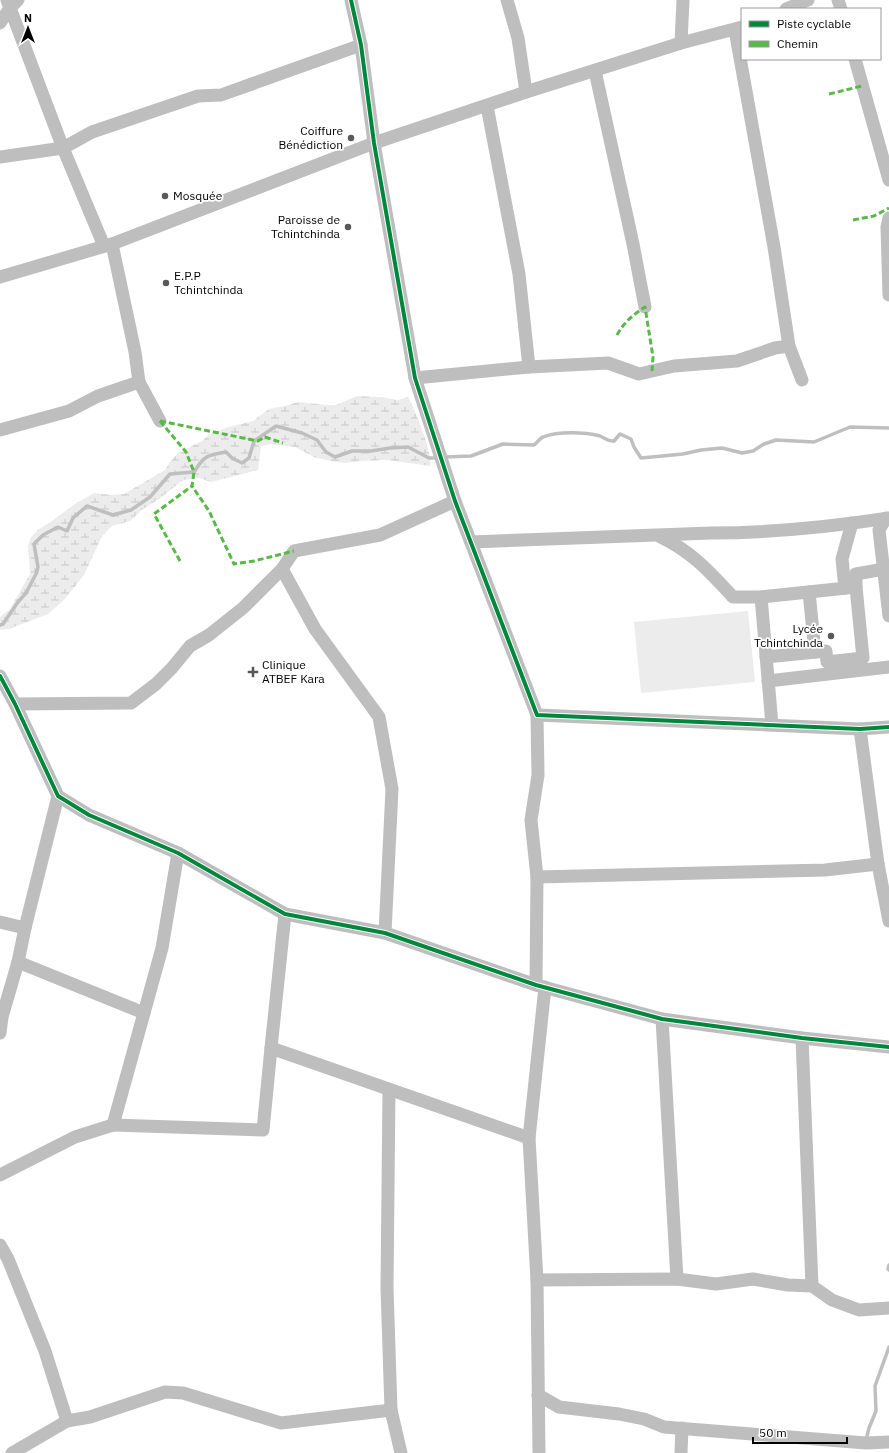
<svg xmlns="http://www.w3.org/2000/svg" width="889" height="1453" viewBox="0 0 889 1453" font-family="'IBM Plex Sans',sans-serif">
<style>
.grass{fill:#ececec}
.wetland{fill:url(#wetland-marsh)}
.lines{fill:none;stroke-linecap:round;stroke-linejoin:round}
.stream{stroke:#bfbfbf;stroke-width:3.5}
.minor{stroke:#bebebe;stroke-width:13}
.quiet{stroke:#58b947;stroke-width:3;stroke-dasharray:6 3;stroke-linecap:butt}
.cycleway-casing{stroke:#fff;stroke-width:6}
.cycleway{stroke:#00873e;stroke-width:4}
.poi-dot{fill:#595959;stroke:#fff;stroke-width:1.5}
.labels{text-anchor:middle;stroke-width:3.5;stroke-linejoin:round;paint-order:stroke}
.poi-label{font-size:12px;fill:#000;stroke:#fff;text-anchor:end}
</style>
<defs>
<pattern id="wetland-marsh" width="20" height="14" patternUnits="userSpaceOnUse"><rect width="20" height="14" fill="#ececec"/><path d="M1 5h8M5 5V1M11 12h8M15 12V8" fill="none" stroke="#c9c9c9"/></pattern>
</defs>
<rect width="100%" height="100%" fill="#fff"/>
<polygon class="grass" points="748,611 755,682 641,693 634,622"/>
<path class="wetland" d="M357,396L380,397L398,400L408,397C415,409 433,454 430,466L388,460L362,461L345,463L330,461L314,457L295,447L271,444L261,446L258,470L211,482L199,478L183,480L159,499L143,509L130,521L112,526L102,536L84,575L65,599L48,614L9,629L0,630V617L10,609L30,574L28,545L31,537L39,529L49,523L75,504L94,493L112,495L124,494L165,470L170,462L178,453L202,441L210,434L228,427L253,421L269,409L285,406L298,402L327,405H336Z"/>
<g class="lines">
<g class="stream">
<path d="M445,457L471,456L503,444L534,445C537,443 540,438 543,437C558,431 585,432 600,436C605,438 608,442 614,441L620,434L631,439L634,447L641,458L683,454L701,450L722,448L742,453L753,451L764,444L776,440L814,442L850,427L889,428"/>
<path d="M0,625L3,624L18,602L26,593L36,574L38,567L34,544L43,535L58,527L67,531L73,518L87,506L113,515L131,510L150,497L170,474L194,472C204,456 207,455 226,452L232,458L242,463L249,458L254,441L276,426L302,433L317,440L326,452L335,457L352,451H371L390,448L408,447L429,458H438"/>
<polyline points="889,1265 888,1269 889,1270"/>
<polyline points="866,1440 869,1428 876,1411 875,1386 889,1347"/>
</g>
<g class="minor">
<polyline points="7,0 63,148 104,246"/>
<polyline points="351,0 361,45 374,143 415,378 455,501 537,715 860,729 889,727"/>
<polyline points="507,0 518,38 526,92"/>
<polyline points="838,0 841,9"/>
<polyline points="786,9 808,0"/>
<polyline points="0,23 10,8 18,0"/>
<polyline points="735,30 774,247 789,346 802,380"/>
<polyline points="681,43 683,0"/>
<polyline points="855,59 889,180"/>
<polyline points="595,71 633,244 645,307"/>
<polyline points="487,106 519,274 529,367"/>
<polyline points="0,157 63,148 92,132 198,96 221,95 361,45"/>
<polyline points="889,218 887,227 889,295"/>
<polyline points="112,244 135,352 139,382 160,421"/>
<polyline points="0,277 112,244 374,143 526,92 681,43 742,27"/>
<polyline points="415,378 529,367 608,363 639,374 674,366 737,361 775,348 789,346"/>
<polyline points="0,430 69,411 98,396 139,382"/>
<polyline points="886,518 879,530 889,616"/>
<path d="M659,536C691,551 709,571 733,597H761L856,587L863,658L827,662L826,651L766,657"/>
<path d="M471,542L711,533C771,533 830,527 889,518"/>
<polyline points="856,587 856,574 884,569"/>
<polyline points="845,588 842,559 852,523"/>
<polyline points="809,592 815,652"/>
<polyline points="761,597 772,725"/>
<polyline points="0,676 15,704 58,796 89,815 178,853 285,914 385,933 536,985 662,1019 802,1038 889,1047"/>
<polyline points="768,681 889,667"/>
<polyline points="15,704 131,703 156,684 172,668 190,646 209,635 243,608 282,569"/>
<polyline points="860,729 878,864 889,921"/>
<polyline points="537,877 825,870 878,864"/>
<polyline points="285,914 271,1048 529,1138"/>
<polyline points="0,922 25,928"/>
<polyline points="385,933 392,789 379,717 315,629 282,569 294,551 380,535 455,501"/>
<polyline points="18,962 144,1013"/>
<polyline points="536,985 537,877 531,820 538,775 537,715"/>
<polyline points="662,1019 677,1279"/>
<polyline points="0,1033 2,1017 18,962 25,928 58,796"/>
<polyline points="802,1038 812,1286"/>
<polyline points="389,1090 387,1288 391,1410 401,1453"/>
<polyline points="113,1125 263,1130 271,1048"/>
<polyline points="0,1175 75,1137 113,1125 162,948 178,853"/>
<polyline points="0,1245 8,1259 45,1351 67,1421"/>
<polyline points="537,1280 677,1279 716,1284 753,1279 788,1285 812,1286 832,1300 859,1310 889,1308"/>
<polyline points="538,1395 559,1407 619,1414 644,1419 664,1427 866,1443 889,1442"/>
<polyline points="12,1453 67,1421 90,1417 165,1392 183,1393 281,1423 391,1410"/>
<polyline points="539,1453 537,1280 529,1138 545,987"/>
<polyline points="681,1453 682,1428"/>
</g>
<g class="quiet">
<polyline points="829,94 862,86"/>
<polyline points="853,220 874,216 889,208"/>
<path d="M617,335C624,322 633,315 645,307L653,357L652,371"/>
<polyline points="160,421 186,452 194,472 192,486 209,511 234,564 254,561 294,551"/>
<polyline points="160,421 258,441 265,437 283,443"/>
<polyline points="180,561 154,514 192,486"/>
</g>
<defs>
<g id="cycleway">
<polyline points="351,0 361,45 374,143 415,378 455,501 537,715 860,729 889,727"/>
<polyline points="0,676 15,704 58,796 89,815 178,853 285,914 385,933 536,985 662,1019 802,1038 889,1047"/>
</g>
</defs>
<use href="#cycleway" class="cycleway-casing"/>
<use href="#cycleway" class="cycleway"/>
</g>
<g class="poi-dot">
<circle cx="351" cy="138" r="4"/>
<circle cx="165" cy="196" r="4"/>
<circle cx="348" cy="227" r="4"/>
<circle cx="166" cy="283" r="4"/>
<circle cx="831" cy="636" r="4"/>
<path d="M251 666h4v4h4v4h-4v4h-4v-4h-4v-4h4z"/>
</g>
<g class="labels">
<g class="poi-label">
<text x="343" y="135">Coiffure<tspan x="343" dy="14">Bénédiction</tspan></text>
<text x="173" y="200" text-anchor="start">Mosquée</text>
<text x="340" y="224">Paroisse de<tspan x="340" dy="14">Tchintchinda</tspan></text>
<text x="174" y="280" text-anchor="start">E.P.P<tspan x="174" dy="14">Tchintchinda</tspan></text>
<text x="823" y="633">Lycée<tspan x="823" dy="14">Tchintchinda</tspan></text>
<text x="262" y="669" text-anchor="start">Clinique<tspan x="262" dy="14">ATBEF Kara</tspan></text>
</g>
</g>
<rect x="741" y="8" width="140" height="52" fill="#ffffff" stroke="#999999"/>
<rect x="749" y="21" width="20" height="6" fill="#00873e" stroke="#999999"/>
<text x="777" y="28" font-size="12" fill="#000000">Piste cyclable</text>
<rect x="749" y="41" width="20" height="6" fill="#58b947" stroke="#999999"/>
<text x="777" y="48" font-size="12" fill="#000000">Chemin</text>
<g transform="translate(28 28)" stroke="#ffffff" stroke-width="3" paint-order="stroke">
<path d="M0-3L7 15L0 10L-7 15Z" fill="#000000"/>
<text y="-6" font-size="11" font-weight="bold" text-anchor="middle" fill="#000000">N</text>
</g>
<path d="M753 1437v6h94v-6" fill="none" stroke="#000000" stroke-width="2"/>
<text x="759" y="1437" font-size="12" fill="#000000" stroke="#ffffff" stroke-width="3" paint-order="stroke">50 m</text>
</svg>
